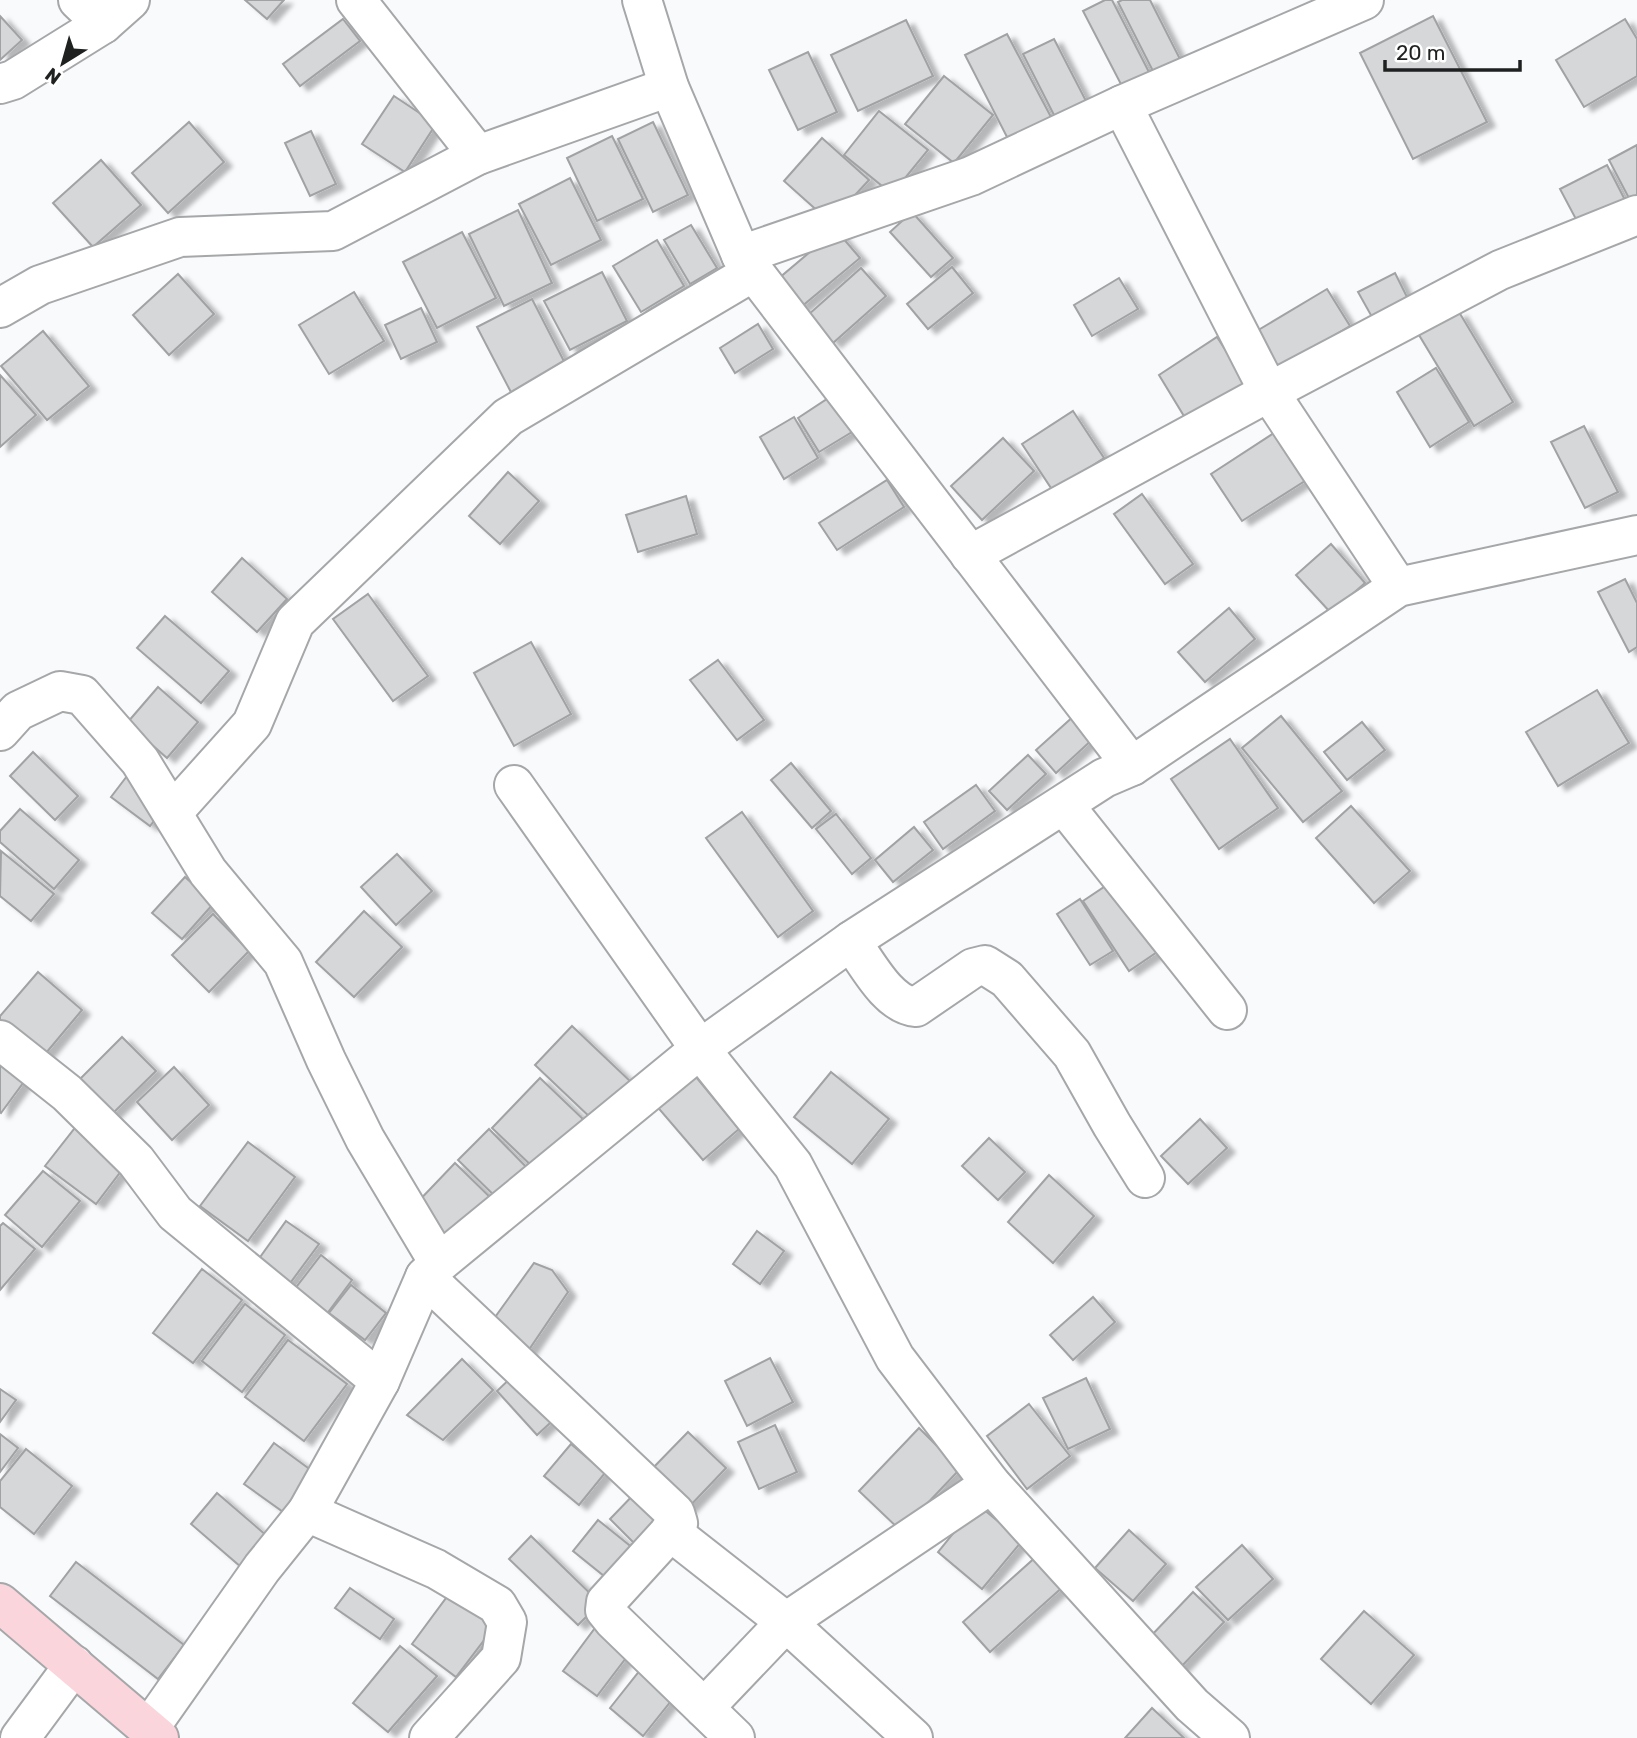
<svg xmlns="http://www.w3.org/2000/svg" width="1637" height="1738" viewBox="0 0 1637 1738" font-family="Rubik,sans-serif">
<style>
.building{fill:#d5d7d8;stroke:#a0a2a4;stroke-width:2;filter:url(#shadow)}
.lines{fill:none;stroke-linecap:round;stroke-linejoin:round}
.street-casing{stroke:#a5a7a9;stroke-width:42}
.secondary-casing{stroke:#a5a7a9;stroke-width:42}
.street{stroke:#fff;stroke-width:38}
.secondary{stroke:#fbd5dc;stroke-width:38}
</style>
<defs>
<filter id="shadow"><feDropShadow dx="8" dy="4.5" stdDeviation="2" flood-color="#0004"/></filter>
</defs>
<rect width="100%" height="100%" fill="#f8fafc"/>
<g class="building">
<polygon points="245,0 284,0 267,19"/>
<polygon points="1105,0 1112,0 1152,78 1125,92 1083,11"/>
<polygon points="1122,0 1150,0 1183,65 1157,79 1118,2"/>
<polygon points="0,16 22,40 0,60"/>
<polygon points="1433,16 1487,122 1413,159 1360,53"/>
<polygon points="343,19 360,41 300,86 283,64"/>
<polygon points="1625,19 1637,39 1637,76 1584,107 1556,60"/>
<polygon points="906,20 933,76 858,111 831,55"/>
<polygon points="1007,34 1051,117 1008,139 965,55"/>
<polygon points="1054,39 1086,101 1055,117 1023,54"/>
<polygon points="808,52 837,112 798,130 769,70"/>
<polygon points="944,76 993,115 954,163 905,124"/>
<polygon points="394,96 436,124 405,172 362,144"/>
<polygon points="879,111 928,150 892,194 844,155"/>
<polygon points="189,122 224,162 168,213 132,173"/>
<polygon points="653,122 688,195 653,212 618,139"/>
<polygon points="311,131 336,184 310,196 285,143"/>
<polygon points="612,136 643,199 597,221 567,158"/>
<polygon points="822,138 869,180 830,222 784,181"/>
<polygon points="1637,145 1637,199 1631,202 1609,160"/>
<polygon points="101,160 141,205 93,247 53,203"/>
<polygon points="1607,165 1625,200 1578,223 1560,189"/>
<polygon points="570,178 601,240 551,265 519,204"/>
<polygon points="518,210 552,283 504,306 469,234"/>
<polygon points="912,212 953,258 931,277 890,232"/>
<polygon points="691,225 717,268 690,284 664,240"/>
<polygon points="836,230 860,258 801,307 778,279"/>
<polygon points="462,232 496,298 437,328 403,262"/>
<polygon points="657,240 684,286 641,312 613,266"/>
<polygon points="952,267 973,293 928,329 907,304"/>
<polygon points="861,268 886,296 833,343 808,315"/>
<polygon points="602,272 627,321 570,350 544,301"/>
<polygon points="1395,273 1408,299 1372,317 1358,292"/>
<polygon points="178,274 214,314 169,355 133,315"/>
<polygon points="1119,278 1138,309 1092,336 1074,305"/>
<polygon points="1327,289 1350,326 1273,372 1250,335"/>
<polygon points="354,292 384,341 329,374 299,325"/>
<polygon points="532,299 569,371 514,398 477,327"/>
<polygon points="421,308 437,342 401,359 385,325"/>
<polygon points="1459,312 1513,402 1474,426 1419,335"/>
<polygon points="758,324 773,349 735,373 720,348"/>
<polygon points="43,331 89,386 47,420 1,366"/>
<polygon points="1217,337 1247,383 1187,421 1159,375"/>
<polygon points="1436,368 1469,422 1430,447 1397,392"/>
<polygon points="0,375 36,415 0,447"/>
<polygon points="830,397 852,432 819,452 798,418"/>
<polygon points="1073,411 1104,458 1053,491 1022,444"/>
<polygon points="794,417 818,458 784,479 760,437"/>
<polygon points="1584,426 1618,492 1585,508 1551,442"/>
<polygon points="1277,431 1308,479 1242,521 1211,474"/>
<polygon points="1003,438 1034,471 982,520 951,486"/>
<polygon points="508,472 539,501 500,544 469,516"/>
<polygon points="887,480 904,507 837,550 819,523"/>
<polygon points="1142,494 1193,564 1165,584 1114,514"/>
<polygon points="686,496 697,534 638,552 626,515"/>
<polygon points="1331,544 1365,583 1331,613 1296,575"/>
<polygon points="242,558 287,599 257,632 212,592"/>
<polygon points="1625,579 1637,603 1637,647 1629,652 1598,592"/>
<polygon points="368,594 428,676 393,701 333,619"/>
<polygon points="1229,608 1255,639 1205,682 1178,652"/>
<polygon points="165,616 229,671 201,703 137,648"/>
<polygon points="531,642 571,714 514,746 474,673"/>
<polygon points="718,660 764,720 737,740 690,680"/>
<polygon points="158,687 198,722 167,758 127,723"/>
<polygon points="1597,690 1629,743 1558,786 1526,732"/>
<polygon points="1075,715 1095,737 1056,773 1036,750"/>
<polygon points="1281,716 1342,791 1303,822 1242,748"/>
<polygon points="1362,722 1385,750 1347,780 1324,752"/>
<polygon points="1230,739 1278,808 1219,849 1171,779"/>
<polygon points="33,752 78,796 55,820 10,776"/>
<polygon points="1028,755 1046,774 1007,810 989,791"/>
<polygon points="791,763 831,811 812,828 771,780"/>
<polygon points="127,776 167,804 150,826 111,797"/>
<polygon points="976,785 995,811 943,849 924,822"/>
<polygon points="1351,806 1410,871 1374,903 1316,838"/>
<polygon points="20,809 79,860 54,889 0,842 0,831"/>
<polygon points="742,812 813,911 778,937 706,838"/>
<polygon points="836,814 871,858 852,874 816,829"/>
<polygon points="914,827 933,850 893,882 875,860"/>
<polygon points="1,851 54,894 31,921 0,896"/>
<polygon points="397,854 432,891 396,925 361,887"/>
<polygon points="185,877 214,903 182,939 152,913"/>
<polygon points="1116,879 1163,948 1129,971 1083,901"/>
<polygon points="1080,899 1113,951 1090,965 1057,914"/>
<polygon points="364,911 402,947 354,997 316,962"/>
<polygon points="213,914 249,951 209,992 172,955"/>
<polygon points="38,972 82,1010 41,1059 0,1024 0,1016"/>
<polygon points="572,1026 631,1082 594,1121 535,1065"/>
<polygon points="122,1037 156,1071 108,1118 75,1084"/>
<polygon points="0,1061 26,1079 1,1113 0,1112"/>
<polygon points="174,1067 209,1105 172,1140 137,1102"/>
<polygon points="692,1072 739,1129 703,1160 654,1103"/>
<polygon points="831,1072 889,1119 852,1164 794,1117"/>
<polygon points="540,1078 585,1121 537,1171 492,1128"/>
<polygon points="1200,1119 1227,1148 1188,1184 1161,1156"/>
<polygon points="78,1124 128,1162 96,1204 45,1166"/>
<polygon points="489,1129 535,1176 505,1206 458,1160"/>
<polygon points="989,1138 1025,1172 998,1200 962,1166"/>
<polygon points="248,1142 295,1177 248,1241 200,1206"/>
<polygon points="455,1163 498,1205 454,1250 411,1209"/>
<polygon points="43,1171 80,1201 42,1247 5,1215"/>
<polygon points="1049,1175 1094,1216 1053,1263 1008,1222"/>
<polygon points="286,1221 319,1244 285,1290 253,1267"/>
<polygon points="3,1223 35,1249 0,1290 0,1226"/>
<polygon points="757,1231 784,1251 760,1284 733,1264"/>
<polygon points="321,1255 352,1280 326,1315 294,1290"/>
<polygon points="534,1263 552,1270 568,1292 524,1357 493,1320"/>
<polygon points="202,1269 242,1300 193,1363 153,1333"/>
<polygon points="351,1285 386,1313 365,1340 329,1313"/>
<polygon points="1093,1297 1115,1322 1073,1360 1050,1335"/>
<polygon points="245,1304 285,1335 242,1392 202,1361"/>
<polygon points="288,1340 347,1384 304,1441 245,1397"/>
<polygon points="770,1358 793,1402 747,1426 725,1381"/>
<polygon points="462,1359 493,1390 443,1440 407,1415"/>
<polygon points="520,1369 561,1413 537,1435 497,1391"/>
<polygon points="1086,1378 1110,1429 1068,1449 1043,1398"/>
<polygon points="0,1389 16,1400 0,1422"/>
<polygon points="1029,1404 1070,1456 1027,1489 987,1436"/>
<polygon points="775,1425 797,1472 759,1489 738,1442"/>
<polygon points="919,1428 960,1469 901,1531 859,1491"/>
<polygon points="688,1432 726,1468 687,1509 648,1473"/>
<polygon points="0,1434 18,1448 0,1472"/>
<polygon points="274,1443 323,1479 293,1519 244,1484"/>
<polygon points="571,1444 605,1473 579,1505 544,1476"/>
<polygon points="26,1449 72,1486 34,1534 0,1507 0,1481"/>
<polygon points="639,1489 672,1522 643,1552 610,1519"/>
<polygon points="217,1493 267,1536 241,1567 191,1524"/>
<polygon points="977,1504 1022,1541 982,1589 938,1552"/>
<polygon points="598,1520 634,1549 609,1580 573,1551"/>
<polygon points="1129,1530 1166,1564 1133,1601 1095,1568"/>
<polygon points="531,1536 600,1603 578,1625 509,1559"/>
<polygon points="1242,1545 1273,1579 1228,1620 1196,1587"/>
<polygon points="1038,1555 1065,1585 990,1652 963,1622"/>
<polygon points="76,1562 184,1645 158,1679 50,1596"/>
<polygon points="350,1588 394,1619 380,1639 335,1608"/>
<polygon points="452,1590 497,1623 456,1677 412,1644"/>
<polygon points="1193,1592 1224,1622 1179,1669 1148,1639"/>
<polygon points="1364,1611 1414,1655 1371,1704 1321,1659"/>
<polygon points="595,1628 629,1654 597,1696 563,1671"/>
<polygon points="400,1646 437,1676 388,1732 353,1703"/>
<polygon points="641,1669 675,1696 643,1736 610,1708"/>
<polygon points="1152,1708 1184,1738 1125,1738"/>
</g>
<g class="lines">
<defs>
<g id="street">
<polyline points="78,0 103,24"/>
<polyline points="356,0 478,155"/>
<polyline points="642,0 669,87 741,255 1132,766"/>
<polyline points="0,84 13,80 103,24 130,0"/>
<polyline points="1122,105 1269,392 1398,587"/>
<polyline points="741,255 971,176 1122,105 1364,0"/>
<polyline points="0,308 40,285 180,237 333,231 478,155 669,87"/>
<polyline points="970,555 1269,392 1500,270 1637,215"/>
<polyline points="0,731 18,711 60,691 82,695 140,761 208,872 283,962 326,1060 365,1139 439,1263"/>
<polyline points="514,785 700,1049 793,1165 895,1358 991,1484 1192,1705 1230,1738"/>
<polyline points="1064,805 1227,1010"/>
<polyline points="173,812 252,724 295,622 508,417 753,272"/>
<path d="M851,941C867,963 888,1005 916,1007L973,968L985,965L1007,979L1072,1054L1112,1125L1145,1178"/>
<polyline points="0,1040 67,1093 136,1161 175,1213 380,1381"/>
<polyline points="425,1277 675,1513 678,1523 606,1602 605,1610 613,1620 735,1738"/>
<polyline points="307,1512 436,1569 497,1605 507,1622 501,1658 429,1738"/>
<polyline points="670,1531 786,1622 913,1738"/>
<polyline points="704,1708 786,1622 991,1484"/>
<polyline points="148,1730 262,1568 307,1512 380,1381 425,1277 439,1263 700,1049 851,941 1104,778 1132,766 1398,587 1637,535"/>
<polyline points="20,1738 74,1665"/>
</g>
<polyline id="secondary" points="0,1603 159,1738"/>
</defs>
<use href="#street" class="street-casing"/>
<use href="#secondary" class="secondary-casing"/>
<use href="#street" class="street"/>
<use href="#secondary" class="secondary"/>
</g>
<g transform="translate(63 63) rotate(217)" stroke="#ffffff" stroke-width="5" paint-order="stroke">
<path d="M0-5L12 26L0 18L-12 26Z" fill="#1f2020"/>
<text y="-10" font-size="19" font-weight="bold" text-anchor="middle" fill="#1f2020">N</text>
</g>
<path d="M1385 60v10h135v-10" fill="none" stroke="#1f2020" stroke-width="3.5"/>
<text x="1396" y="60" font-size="21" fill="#1f2020" stroke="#ffffff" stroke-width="5" paint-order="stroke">20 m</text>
</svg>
